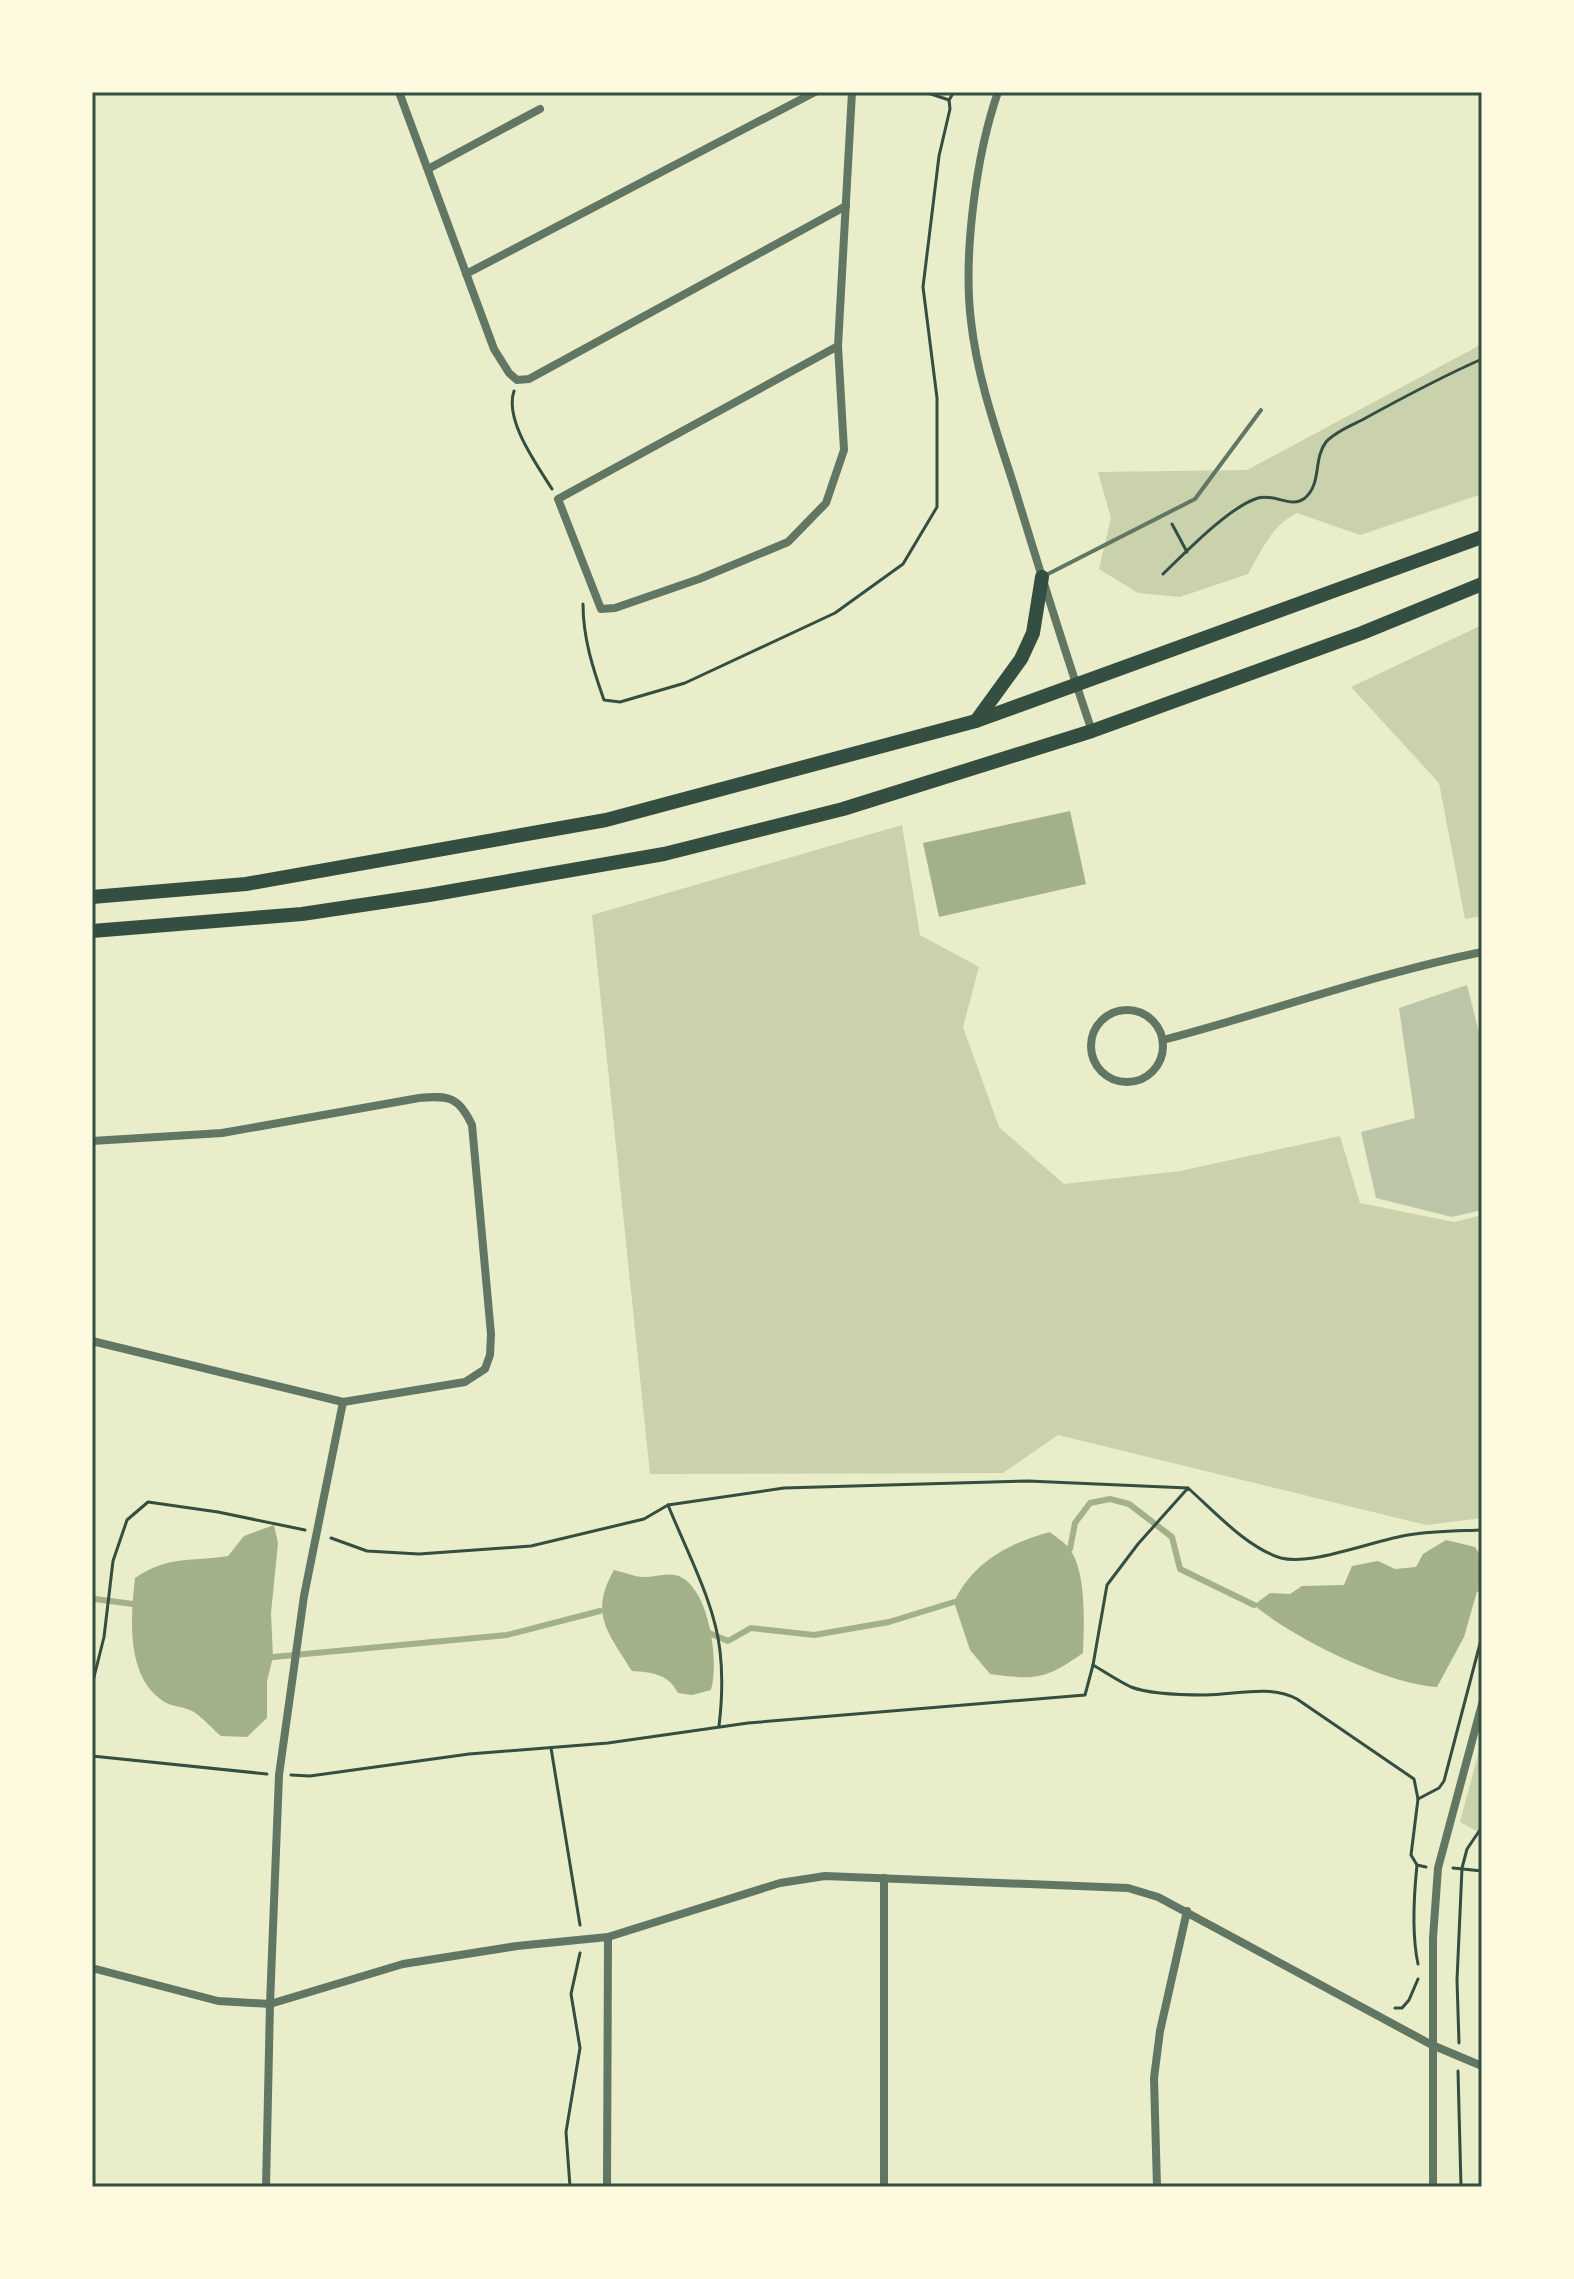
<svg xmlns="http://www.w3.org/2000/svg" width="1574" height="2279" viewBox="0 0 1574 2279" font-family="'Exo 2',sans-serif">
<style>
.green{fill:#cad2ad}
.water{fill:#a3b18a}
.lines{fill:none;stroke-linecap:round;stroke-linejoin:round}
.stream{stroke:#a3b18a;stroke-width:6}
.building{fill:#bcc5a7}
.path{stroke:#344e41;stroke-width:3}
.service{stroke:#617663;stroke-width:4}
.minor{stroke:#617663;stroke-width:8}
.primary{stroke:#344e41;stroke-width:14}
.neatline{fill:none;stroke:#344e41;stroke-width:3}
</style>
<rect width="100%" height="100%" fill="#e9edc9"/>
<g class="green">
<path d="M1482,344V494L1360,535L1297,513C1272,525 1261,551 1248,574L1180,597L1138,593L1099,569L1111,518L1098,472L1247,470Z"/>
<polygon points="1482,625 1482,916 1465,919 1439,783 1351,687"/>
<polygon points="902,825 920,935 979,967 963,1027 999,1127 1064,1184 1180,1171 1340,1136 1360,1203 1454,1222 1482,1215 1482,1518 1426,1525 1058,1435 1003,1473 650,1474 592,915"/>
<polygon points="1482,1740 1482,1834 1460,1822"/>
</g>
<g class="water">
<polygon points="1070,811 1086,884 939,917 923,843"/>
<path d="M274,1525L278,1543L271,1613L273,1657L267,1681V1718L247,1737L221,1736C212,1729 203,1717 192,1711C183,1706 171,1707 163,1701C125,1676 131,1616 135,1578C169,1555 190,1562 228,1556L244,1536Z"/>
<path d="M1050,1532C1056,1537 1064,1542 1069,1548C1087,1572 1084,1624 1083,1653C1045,1680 1035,1680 990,1674L970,1650L954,1602C973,1562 1009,1543 1050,1532Z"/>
<path d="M1446,1540L1475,1547L1482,1558V1574L1464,1637L1437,1687C1386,1684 1293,1638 1254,1605L1270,1593L1290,1594L1302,1586L1344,1585L1352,1566L1378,1561L1395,1569L1416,1567L1423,1554Z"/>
<path d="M614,1570C624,1572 634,1577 644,1577C654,1577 666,1573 675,1575C709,1582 720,1663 711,1690L692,1695L678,1693C669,1674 651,1672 632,1671C608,1632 589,1614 614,1570Z"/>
</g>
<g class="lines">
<g class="stream">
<polyline points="1070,1549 1075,1523 1090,1503 1110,1499 1129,1504 1172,1537 1180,1569 1254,1605"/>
<polyline points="1476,1588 1482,1590"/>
<polyline points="95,1599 133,1604"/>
<polyline points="709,1633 728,1641 751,1628 814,1635 889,1622 954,1602"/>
<polyline points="273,1657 507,1635 600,1611"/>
</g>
</g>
<polygon class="building" points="1467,985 1482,1045 1482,1210 1452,1217 1376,1198 1361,1132 1415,1118 1399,1008"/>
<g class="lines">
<g class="path">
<polyline points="925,92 949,100 954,92"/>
<path d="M514,391C504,420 537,465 552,489"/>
<polyline points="1172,524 1187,552"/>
<path d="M1163,574C1186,552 1229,507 1258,498C1275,493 1291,509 1305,498C1322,483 1313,459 1326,442C1335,432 1350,426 1362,420C1402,398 1441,377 1482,359"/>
<path d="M583,604C583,638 593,669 604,700L620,702L685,683L835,613L903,564L937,507V398L923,287L939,156L950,109L949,100"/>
<polyline points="331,1538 367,1551 419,1554 531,1546 644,1519 668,1505"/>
<path d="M1093,1665C1105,1672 1118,1681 1131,1687C1149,1694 1185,1695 1205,1695C1236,1695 1269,1684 1297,1699L1414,1779L1418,1799L1411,1855L1417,1865L1426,1867"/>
<polyline points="92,1685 104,1637 113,1561 127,1520 148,1502 218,1512 305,1530"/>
<path d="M719,1726C722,1701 723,1676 720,1651C715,1603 686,1550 668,1505L784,1488L1028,1481L1188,1488"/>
<polyline points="551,1748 580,1925"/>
<polyline points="92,1756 267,1774"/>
<path d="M291,1775L310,1776L469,1754L608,1743L748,1723L1085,1695L1093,1665L1107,1585L1138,1544L1188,1488C1214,1511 1247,1548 1281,1558C1312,1566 1375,1540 1408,1535C1432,1531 1458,1531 1482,1530"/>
<polyline points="1418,1799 1439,1788 1444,1781 1482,1636"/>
<path d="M1417,1865C1414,1894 1412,1936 1418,1964"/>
<polyline points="1453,1868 1482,1871"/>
<polyline points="1395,2008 1402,2008 1409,2000 1418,1979"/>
<polyline points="1459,2043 1457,1980 1462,1868 1467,1849 1482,1827"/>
<polyline points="1458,2071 1461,2187"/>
<polyline points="570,2187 566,2132 580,2048 571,1994 580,1953"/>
</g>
<polyline class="service" points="1046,575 1195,499 1261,410"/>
<g class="minor">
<polyline points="399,92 494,349 509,373 517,380 529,379 846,206"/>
<path d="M998,92C976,155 963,255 971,321C977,377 997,433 1014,486C1039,568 1064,650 1092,731"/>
<polyline points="428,169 540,109"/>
<polyline points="466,274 815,92"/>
<polyline points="838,346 558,499 601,609 615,608 699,579 788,542 826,503 844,450 838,346 852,92"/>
<circle cx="1127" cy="1046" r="36"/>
<path d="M1163,1040C1270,1012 1374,974 1482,952"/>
<path d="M92,1141L222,1133L419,1098C449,1095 459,1097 472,1125L491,1334L490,1355L485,1369L465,1382L343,1402L92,1341"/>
<polyline points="92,1968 218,2001 270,2004 403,1964 517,1946 608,1937 780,1883 825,1876 1128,1888 1158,1897 1432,2045 1482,2066"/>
<polyline points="266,2187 270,2004 279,1775 304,1596 343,1402"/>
<polyline points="607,2187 608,1937"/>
<polyline points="884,2187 884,1878"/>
<polyline points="1157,2187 1154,2078 1160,2031 1187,1911"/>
<polyline points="1433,2187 1433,1938 1438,1868 1482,1704"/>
</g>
<g class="primary">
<polyline points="976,721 1021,659 1033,633 1042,577"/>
<polyline points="92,897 246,884 606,820 976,721 1482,537"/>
<polyline points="92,931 302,914 429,895 664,854 843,809 1092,731 1362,633 1482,584"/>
</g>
</g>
<rect width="1574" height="2279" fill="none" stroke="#fefae0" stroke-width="188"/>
<rect x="94" y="94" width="1386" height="2091" class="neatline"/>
</svg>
